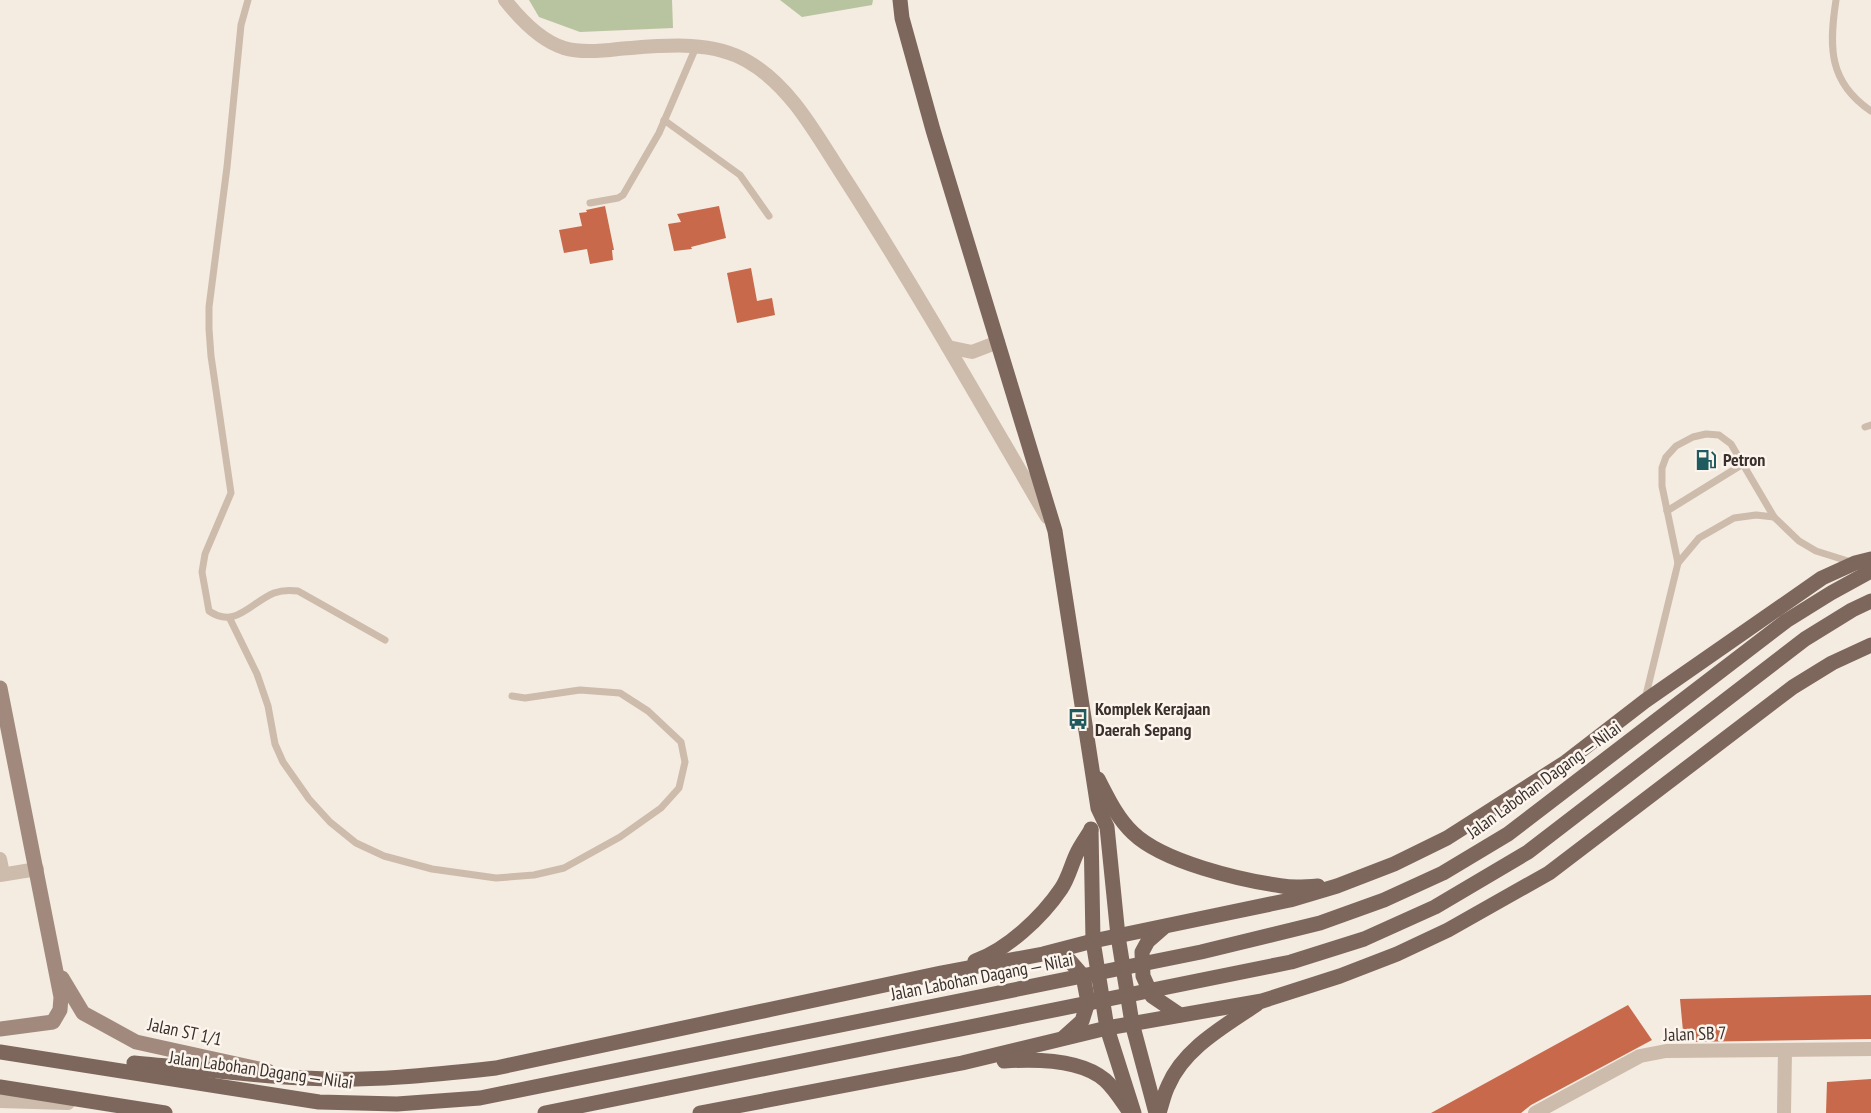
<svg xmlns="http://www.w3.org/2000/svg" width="1871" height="1113" viewBox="0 0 1871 1113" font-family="'PT Sans Narrow',sans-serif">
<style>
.green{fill:#b8c4a0}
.building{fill:#c8694b}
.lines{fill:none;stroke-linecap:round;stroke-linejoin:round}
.lane{stroke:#cdbbac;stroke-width:7}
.street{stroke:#cdbbac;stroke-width:14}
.secondary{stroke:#a18a7d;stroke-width:15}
.primary{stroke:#7d675c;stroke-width:15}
.labels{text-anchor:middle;stroke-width:5;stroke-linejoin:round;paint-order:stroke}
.poi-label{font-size:18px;font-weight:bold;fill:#3b302b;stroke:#fbf5ee;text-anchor:start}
.street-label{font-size:18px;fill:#3b302b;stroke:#fbf5ee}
</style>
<rect width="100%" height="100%" fill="#f4ebe1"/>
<g class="green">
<polygon points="529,0 672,0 673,28 580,32 539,17"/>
<polygon points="780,0 873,0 872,5 802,17"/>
</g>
<g class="building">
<polygon points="605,206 614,250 612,250 613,260 590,264 587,249 564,253 559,230 582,226 579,213 587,212 586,210"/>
<polygon points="719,206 726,238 691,247 692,249 674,251 668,224 681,222 677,214"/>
<polygon points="751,268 757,301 772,298 775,315 737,323 727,273"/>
<polygon points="1871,995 1871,1039 1684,1042 1680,999"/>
<polygon points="1628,1005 1652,1040 1531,1105 1521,1113 1431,1113"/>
<polygon points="1871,1079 1871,1113 1826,1113 1827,1082"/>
</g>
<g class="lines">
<g class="lane">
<path d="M248,0L241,25L227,167L209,307V329L211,356L231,493L205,554L202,572L209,611C235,629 250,603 274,593C282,590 290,590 298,591L385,640"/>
<path d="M1836,0C1829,46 1828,82 1871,111"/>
<polyline points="664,120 740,175 769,216"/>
<polyline points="590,203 618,198 623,195 659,133 696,47"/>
<polyline points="1865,427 1871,425"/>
<polyline points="1667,511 1743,464"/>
<polyline points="1678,563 1699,538 1734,518 1756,515 1774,517 1799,541 1816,551 1851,562"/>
<polyline points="230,619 257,674 268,706 275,744 283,762 309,799 330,822 356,843 384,856 432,869 496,878 534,875 564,868 620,837 661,808 679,788 685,762 681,742 648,711 620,693 580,690 525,698 512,696"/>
<polyline points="1645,699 1678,563 1662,486 1662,468 1666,457 1676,446 1693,437 1706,434 1719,435 1731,444 1774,517"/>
</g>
<g class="street">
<path d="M505,0C520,19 541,41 564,48C580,53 602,51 618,49C659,46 710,39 747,61C793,87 819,140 847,182C917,291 981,404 1047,517"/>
<polyline points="948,347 972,352 998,342"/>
<polyline points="0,859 3,874"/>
<polyline points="0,875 37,869"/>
<polyline points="0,1101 68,1103"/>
<polyline points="1535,1113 1640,1056 1666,1051 1871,1049"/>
<polyline points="1784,1113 1785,1050"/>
</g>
<g class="secondary">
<polyline points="0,688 61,997 60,1010 53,1022 0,1029"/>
<polyline points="62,978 83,1013 136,1042 268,1071"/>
</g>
<g class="primary">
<polyline points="900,0 902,18 933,130 1055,531 1098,808 1107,827 1118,936 1132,1023 1156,1113"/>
<path d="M1098,779C1108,798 1117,818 1133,833C1163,862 1240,880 1282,886C1293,888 1306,887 1318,886"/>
<polyline points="1091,829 1093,941 1107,1028 1134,1113"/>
<polyline points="1164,927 1148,941 1142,952 1143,976 1152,996 1180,1015"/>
<polyline points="1046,955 1069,960 1083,976 1088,1002 1082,1021 1063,1038"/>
<path d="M975,961C1007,950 1042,917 1061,889C1068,879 1071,866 1076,855C1080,846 1086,838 1091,830"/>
<polyline points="0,1052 319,1102 397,1104 480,1098 1201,952 1320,923 1384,900 1443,873 1508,834 1786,621 1831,593 1871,571"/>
<path d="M1004,1061C1034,1059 1081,1059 1105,1080C1114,1088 1122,1101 1129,1111"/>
<path d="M134,1063C190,1068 247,1075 303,1078C368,1082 432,1075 496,1068L941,973L1043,954L1093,941L1290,900L1337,886L1394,864L1447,838L1566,762L1645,701L1822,578L1855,563L1871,559"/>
<polyline points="0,1087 165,1113"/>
<polyline points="545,1113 1291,962 1364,939 1435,907 1528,852 1805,639 1852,610 1871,601"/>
<polyline points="700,1113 962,1063 1107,1028 1262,1001 1340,976 1397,954 1448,930 1549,873 1793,687 1832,663 1871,645"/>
<path d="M1159,1113C1162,1104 1164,1094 1168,1086C1184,1048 1225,1026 1257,1004"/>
</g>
</g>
<defs>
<symbol id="fuel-bare" viewBox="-9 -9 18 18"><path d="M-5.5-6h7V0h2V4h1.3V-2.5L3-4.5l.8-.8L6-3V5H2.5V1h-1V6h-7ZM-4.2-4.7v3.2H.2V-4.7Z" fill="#1f5a5e" stroke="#fbf5ee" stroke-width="2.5" paint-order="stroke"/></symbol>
<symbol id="bus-bare" viewBox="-9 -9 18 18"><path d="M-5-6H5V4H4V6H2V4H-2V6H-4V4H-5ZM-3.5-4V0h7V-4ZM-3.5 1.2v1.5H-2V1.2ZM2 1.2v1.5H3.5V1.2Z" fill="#1f5a5e" stroke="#fbf5ee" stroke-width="2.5" paint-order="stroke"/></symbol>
</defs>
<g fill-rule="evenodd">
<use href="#fuel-bare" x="1691" y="445" width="30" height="30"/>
<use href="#bus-bare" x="1063" y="704" width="30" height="30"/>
</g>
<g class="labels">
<g class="poi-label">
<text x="1723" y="466">Petron</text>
<text x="1095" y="715">Komplek Kerajaan<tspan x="1095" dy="21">Daerah Sepang</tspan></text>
</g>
<g class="street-label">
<text transform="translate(1544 780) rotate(-36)" y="6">Jalan Labohan Dagang ‒ Nilai</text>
<text transform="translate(982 977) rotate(-11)" y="6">Jalan Labohan Dagang ‒ Nilai</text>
<text transform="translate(185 1032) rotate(12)" y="6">Jalan ST 1/1</text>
<text transform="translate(1695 1034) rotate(-2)" y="6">Jalan SB 7</text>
<text transform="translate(261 1070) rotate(8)" y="6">Jalan Labohan Dagang ‒ Nilai</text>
</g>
</g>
</svg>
